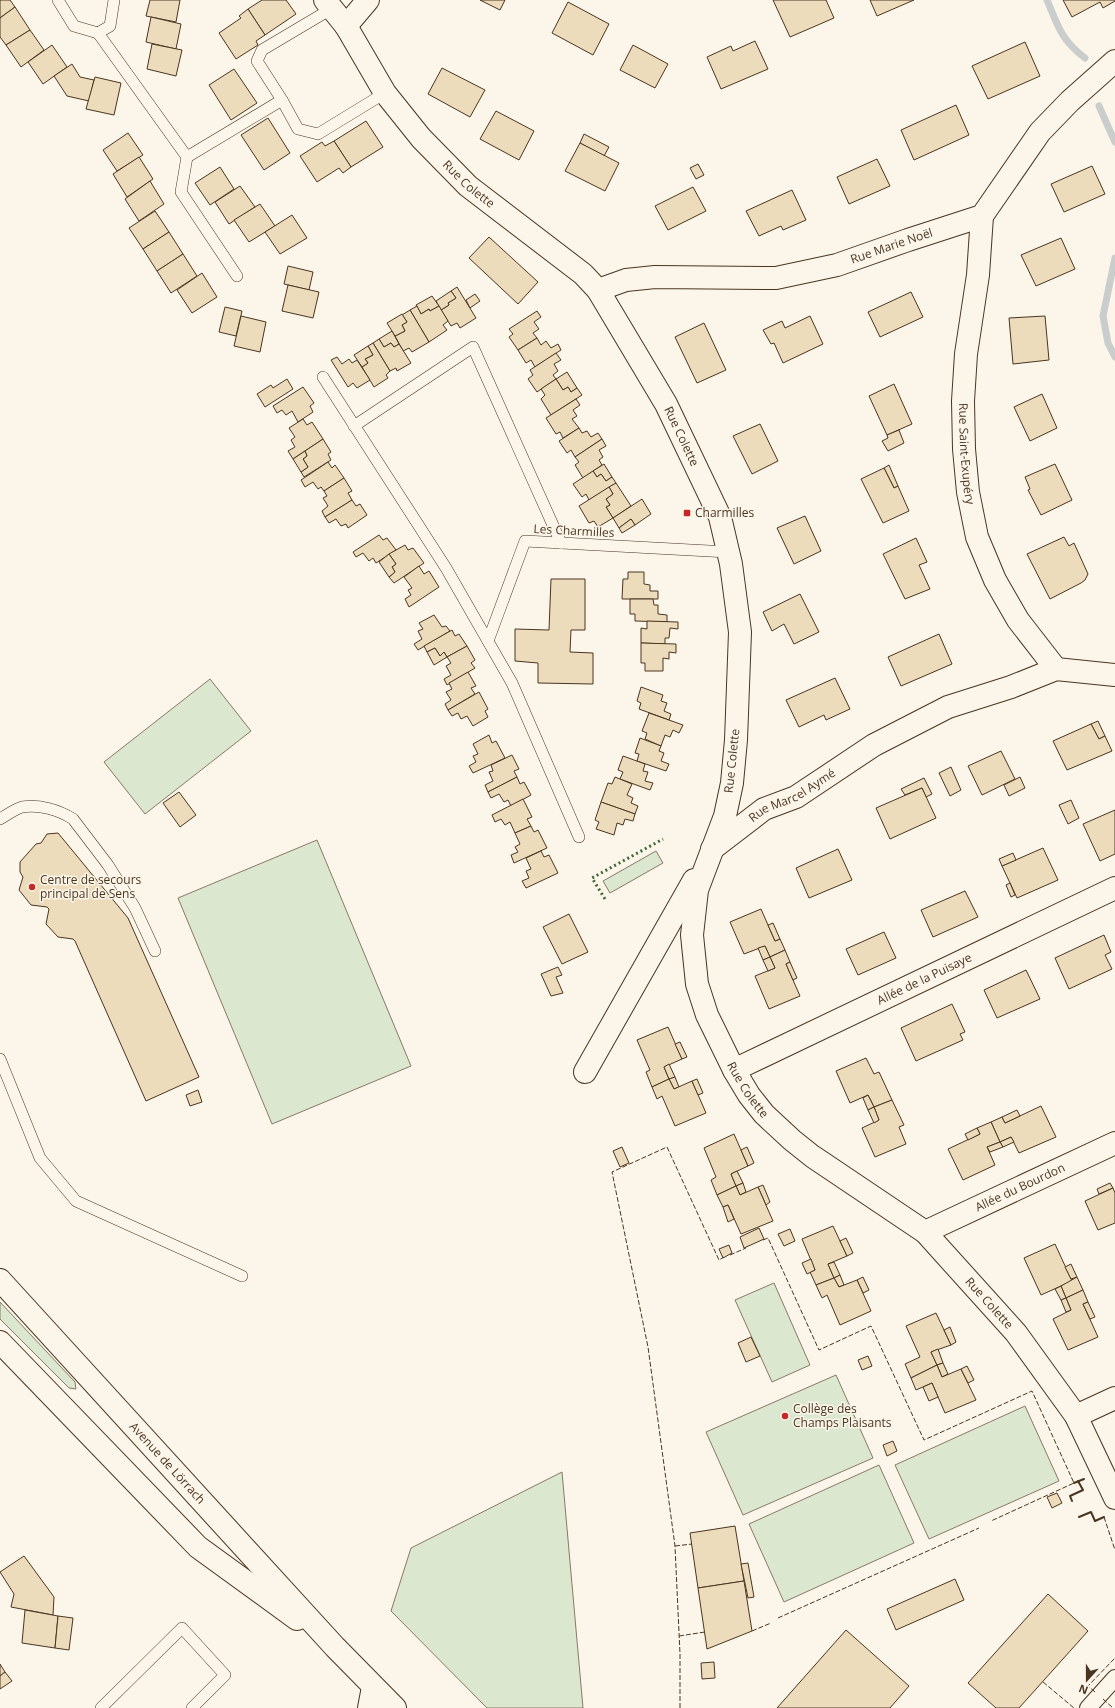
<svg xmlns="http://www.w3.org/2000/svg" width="1115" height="1708" viewBox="0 0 1115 1708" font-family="'Open Sans',sans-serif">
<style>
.green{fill:#dce7d0;stroke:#887966}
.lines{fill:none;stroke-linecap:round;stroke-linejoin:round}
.stream{stroke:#c9cecd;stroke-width:7}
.building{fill:#ecdcbc;stroke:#4a3520}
.service-casing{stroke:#4a3520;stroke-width:12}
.pedestrian-casing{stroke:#4a3520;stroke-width:18}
.minor-casing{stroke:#4a3520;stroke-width:24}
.tertiary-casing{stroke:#4a3520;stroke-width:24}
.primary-casing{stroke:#4a3520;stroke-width:24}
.service{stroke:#fbf6e9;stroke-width:11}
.pedestrian{stroke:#fbf6e9;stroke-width:16}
.minor{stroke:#fbf6e9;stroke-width:22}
.tertiary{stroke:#fbf6e9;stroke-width:22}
.primary{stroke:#fbf6e9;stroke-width:22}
.hedge{stroke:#436837;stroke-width:3;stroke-dasharray:2 3;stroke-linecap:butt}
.fence{stroke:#4a3520;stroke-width:1;stroke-dasharray:5 2;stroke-linecap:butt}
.wall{stroke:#4a3520;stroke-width:2}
.poi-dot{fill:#c62828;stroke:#fbf6e9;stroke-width:1.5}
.labels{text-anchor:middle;stroke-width:3;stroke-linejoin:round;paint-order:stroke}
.street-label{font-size:12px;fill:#4a3520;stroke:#fbf6e9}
.poi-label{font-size:12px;fill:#4a3520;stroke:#fbf6e9;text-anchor:start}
</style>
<rect width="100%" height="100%" fill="#fbf6e9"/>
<g class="green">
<polygon points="210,679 251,731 145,814 104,762"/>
<polygon points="317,840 411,1066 272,1124 178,898"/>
<polygon points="656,851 663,863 610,893 603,881"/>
<polygon points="774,1283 810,1365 772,1382 735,1300"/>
<polygon points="0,1302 75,1382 76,1389 69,1388 0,1319"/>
<polygon points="836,1375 873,1458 743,1515 706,1432"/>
<polygon points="1025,1406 1059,1481 929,1539 895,1465"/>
<polygon points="879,1465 914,1543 784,1602 749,1524"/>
<polygon points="562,1472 583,1708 487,1708 391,1611 411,1548"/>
</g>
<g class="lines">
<g class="stream">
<path d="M1047,0C1058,26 1061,40 1085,58"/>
<polyline points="1099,106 1115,142"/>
<polyline points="1115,258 1103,316 1108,343 1115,357"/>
</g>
</g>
<g class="building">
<polygon points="0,0 10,0 15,7 0,18"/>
<polygon points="150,0 180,0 176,22 146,16"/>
<polygon points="262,0 286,0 296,14 265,35 248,9"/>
<polygon points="480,0 505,0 500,10"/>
<polygon points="773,0 826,0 834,18 790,37"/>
<polygon points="870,0 914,0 877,16"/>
<polygon points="1063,0 1115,0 1115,1 1103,8 1100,2 1072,17"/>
<polygon points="568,2 609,24 593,55 552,33"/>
<polygon points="15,7 30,30 6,45 0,37 0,18"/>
<polygon points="248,9 265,35 256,41 258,45 236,59 219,33 241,18 239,16"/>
<polygon points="151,17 181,24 176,49 146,42"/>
<polygon points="30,30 44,50 21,67 6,45"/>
<polygon points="755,41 768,69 721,89 707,57 731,46 733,51"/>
<polygon points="1025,42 1040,76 988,99 972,66"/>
<polygon points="152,44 182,50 176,76 147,69"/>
<polygon points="52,45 67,67 43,84 28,62"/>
<polygon points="633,45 668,64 655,88 620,70"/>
<polygon points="72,64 80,77 94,80 89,101 67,96 54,76"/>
<polygon points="442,68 485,90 470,117 428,94"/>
<polygon points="234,69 257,103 231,120 209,85"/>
<polygon points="95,77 121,83 114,115 86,109"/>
<polygon points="956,105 969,135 914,160 901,130"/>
<polygon points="496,111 534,131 519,160 480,139"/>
<polygon points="268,118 290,153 264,170 241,135"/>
<polygon points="366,121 383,147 351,167 334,141"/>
<polygon points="128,133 143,155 117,171 103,150"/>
<polygon points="584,134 609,147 604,156 580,143"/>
<polygon points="334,141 351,167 343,173 339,168 317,182 300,156 322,142 325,146"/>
<polygon points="580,143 619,163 605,191 565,171"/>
<polygon points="139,157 153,179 127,197 113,174"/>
<polygon points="877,159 890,186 849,204 837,177"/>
<polygon points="698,164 704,175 696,179 690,168"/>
<polygon points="1092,166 1105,194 1064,212 1051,184"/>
<polygon points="220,167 234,189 210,205 195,183"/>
<polygon points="150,181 164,204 139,221 125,199"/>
<polygon points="240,186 255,207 229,224 215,202"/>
<polygon points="693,187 706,211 668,230 655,206"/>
<polygon points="792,190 806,220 783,230 781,226 759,236 746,211"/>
<polygon points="260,204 275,226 249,242 234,220"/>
<polygon points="155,211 169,232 143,249 129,228"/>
<polygon points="292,215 307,238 280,254 265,232"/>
<polygon points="169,232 183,254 157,271 143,249"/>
<polygon points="489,237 538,282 518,304 469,258"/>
<polygon points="1061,238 1075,269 1036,286 1021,255"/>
<polygon points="183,254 197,276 171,293 157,271"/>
<polygon points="288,266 313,272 309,290 284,284"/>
<polygon points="202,273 217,297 192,313 177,290"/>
<polygon points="288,285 319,292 313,318 282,311"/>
<polygon points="457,287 476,318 460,328 457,323 451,326 441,310 449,305 448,303 456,298 451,291"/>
<polygon points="451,291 456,298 448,303 449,305 441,310 436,301"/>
<polygon points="911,292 923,317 880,337 868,312"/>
<polygon points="475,294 480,301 470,308 466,300"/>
<polygon points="432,296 439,306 430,311 429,309 421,314 416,305"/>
<polygon points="417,306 421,314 429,309 430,311 439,306 448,321 443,325 447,330 429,342 410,310"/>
<polygon points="225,307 242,311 236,336 219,332"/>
<polygon points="410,310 429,342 412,352 409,348 403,351 395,336 405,331 402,325 407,322 402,315"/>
<polygon points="537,311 541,317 534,322 539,329 533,333 537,338 518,350 509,337 513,334 509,329"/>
<polygon points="402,314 407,322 402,325 405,331 395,336 387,323"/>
<polygon points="241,316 266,322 260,352 234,346"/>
<polygon points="810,316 823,344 783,363 774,343 771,344 763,330 782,321 785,328"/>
<polygon points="1045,316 1049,360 1013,364 1009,318"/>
<polygon points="704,323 726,370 697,383 675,337"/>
<polygon points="392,331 399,344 394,347 391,343 384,347 379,339"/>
<polygon points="537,338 541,345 546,341 551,348 558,344 561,350 535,367 531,360 526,363 518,350"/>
<polygon points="379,339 384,347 391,343 394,347 399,344 411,363 397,371 396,368 390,371 373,343"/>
<polygon points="373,343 390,371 386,375 388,378 374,387 362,367 368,363 365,359 373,355 368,346"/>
<polygon points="368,346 373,355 365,359 368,363 362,367 354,355"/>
<polygon points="556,353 561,360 554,364 558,371 553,375 556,379 537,392 528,379 533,375 530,370"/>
<polygon points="337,357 342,364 349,359 352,363 357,360 370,380 357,388 353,383 348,387 331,360"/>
<polygon points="567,372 577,388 571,392 568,387 563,390 556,379"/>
<polygon points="287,379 293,389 265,407 257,394 271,385 273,388"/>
<polygon points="556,379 563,390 568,387 571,392 577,388 582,395 551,415 541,399 545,395 541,389"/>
<polygon points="894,384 912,424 887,435 869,396"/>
<polygon points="303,387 314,403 310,406 313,412 298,422 292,411 286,415 282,410 277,413 273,406"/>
<polygon points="1042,394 1057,428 1030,441 1014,407"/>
<polygon points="576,399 580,405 573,410 577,416 572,419 579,428 563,438 560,432 556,434 546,418"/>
<polygon points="303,419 307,425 312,422 323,439 293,459 288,451 295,447 291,440 295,437 289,428"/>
<polygon points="760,424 778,461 752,474 733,436"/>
<polygon points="579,428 582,433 587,431 591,437 598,433 602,439 575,457 571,450 567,453 559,441"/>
<polygon points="899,430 904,443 888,451 882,441 888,438 887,435"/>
<polygon points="323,439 331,452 328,454 331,460 304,477 301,472 308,467 303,459 307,456 305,451"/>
<polygon points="602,439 606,446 599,450 603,457 599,460 602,465 583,478 575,465 579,462 575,457"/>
<polygon points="305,451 307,456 303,459 308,467 301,472 293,459"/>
<polygon points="328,462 332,468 335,465 344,478 324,491 321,487 318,489 313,482 305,487 301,480"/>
<polygon points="604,464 612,477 606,481 601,474 597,477 593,471"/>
<polygon points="1055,464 1072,500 1041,515 1028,490 1030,489 1025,477"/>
<polygon points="889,465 898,486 894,488 884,468"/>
<polygon points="884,468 894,488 898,486 909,511 883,523 861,479"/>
<polygon points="593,471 597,477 601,474 606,481 612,477 616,483 589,500 586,494 582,497 573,484"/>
<polygon points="344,478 352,491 348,493 352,500 325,517 322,511 328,506 323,498 327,496 324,491"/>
<polygon points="616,483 631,506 613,518 606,507 610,505 606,499 613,494 609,487"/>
<polygon points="609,487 613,494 606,499 610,505 606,507 613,518 598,527 594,521 589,523 579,506"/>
<polygon points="642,499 651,514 635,525 631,519 619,528 613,518"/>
<polygon points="352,500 356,506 360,504 367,515 348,528 346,524 341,526 336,519 329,523 325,517"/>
<polygon points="805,516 821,551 794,564 777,528"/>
<polygon points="631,519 635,525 622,533 619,528"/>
<polygon points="379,535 383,540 387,538 396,550 376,563 373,558 369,561 363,553 356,557 353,552"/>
<polygon points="1064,537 1069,546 1074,543 1088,574 1085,580 1081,583 1050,599 1027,554"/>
<polygon points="916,538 927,562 919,565 930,589 905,599 883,554"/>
<polygon points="405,545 408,550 413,548 424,563 394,583 389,577 395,572 392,567 396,564 389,554"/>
<polygon points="389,554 396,564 392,567 395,572 389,577 379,562"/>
<polygon points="419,566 424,574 429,571 439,587 409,607 405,599 411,595 408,590 412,588 404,577"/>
<polygon points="628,572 644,572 644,584 650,585 650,591 658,591 658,599 622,599 623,579 628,579"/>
<polygon points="551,579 585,579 585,630 571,630 570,652 593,653 593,684 538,683 538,663 515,661 515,629 549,630"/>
<polygon points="800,594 819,632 794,644 784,624 772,631 763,612"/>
<polygon points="630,599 653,599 654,605 658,605 658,614 667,615 667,622 635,621 635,614 630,614"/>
<polygon points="434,615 442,627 446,626 450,631 418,650 414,644 422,639 418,631 423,629 419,623"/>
<polygon points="647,621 678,622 678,629 670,628 669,638 665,638 665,644 641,643 641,628 647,629"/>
<polygon points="452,630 455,636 459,634 467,646 447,657 444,652 440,656 435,648 427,652 424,646"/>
<polygon points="939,634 952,664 901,686 888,657"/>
<polygon points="641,643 676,644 676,653 669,652 669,659 663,658 663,671 645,671 645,663 641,663"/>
<polygon points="467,646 475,660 471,663 475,668 447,685 444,679 451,675 446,666 451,663 447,657"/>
<polygon points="435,648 440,656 444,652 447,657 434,665 427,652"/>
<polygon points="468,672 476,686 471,688 475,694 448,710 445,704 451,700 446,692 452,689 449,683"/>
<polygon points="835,678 850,709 826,720 824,715 799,727 786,700"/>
<polygon points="641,687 663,695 661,701 667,703 664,711 671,714 669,720 639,709 641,703 637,701"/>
<polygon points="479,692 488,709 485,711 488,717 473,726 467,716 461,719 458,713 452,716 448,710"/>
<polygon points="649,713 683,725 679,733 673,730 670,737 665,735 661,746 645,739 647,733 642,731"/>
<polygon points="1098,721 1105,736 1099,739 1091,724"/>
<polygon points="1091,724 1099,739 1105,736 1112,751 1067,770 1053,741"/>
<polygon points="489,735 492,743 496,741 505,758 473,773 469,766 476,762 473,756 478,754 473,744"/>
<polygon points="640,738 661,746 659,751 664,753 661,761 669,764 666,771 637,761 639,754 635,753"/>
<polygon points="1001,751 1015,779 982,795 968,766"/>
<polygon points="512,755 519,769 514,771 517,777 488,792 485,785 493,781 489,772 493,771 491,765"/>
<polygon points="623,756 645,764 643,771 648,772 645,781 653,783 650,790 620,779 623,772 618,770"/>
<polygon points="951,767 961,790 950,796 939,773"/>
<polygon points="517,777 520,784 524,782 531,795 511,806 508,800 504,802 499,794 491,798 488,792"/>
<polygon points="615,777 632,784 627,795 633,798 631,803 638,806 635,814 601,802 608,783 612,784"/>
<polygon points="1020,777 1025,788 1009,796 1004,785"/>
<polygon points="924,778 932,794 926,797 922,788 905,795 901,789"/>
<polygon points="922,788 936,818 890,839 876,808"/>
<polygon points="179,792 196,815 180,827 163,803"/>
<polygon points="523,799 532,817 527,819 531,826 515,833 510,822 505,825 501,819 495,822 492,815"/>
<polygon points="1071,800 1079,818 1068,824 1059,805"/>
<polygon points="601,802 635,814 633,821 625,819 623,825 617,823 614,835 596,829 599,822 595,820"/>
<polygon points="1115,810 1115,854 1100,861 1083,824"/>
<polygon points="531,826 534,832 538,830 547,848 514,863 511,855 518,852 515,847 520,844 515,833"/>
<polygon points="58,833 128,918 199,1077 146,1101 75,941 73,939 58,937 46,924 49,909 47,907 31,905 19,890 23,877 20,872 20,862 36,844 41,843 47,834"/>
<polygon points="1043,848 1058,880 1017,898 1002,866"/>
<polygon points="838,849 852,880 809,898 796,868"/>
<polygon points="541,851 544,857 549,855 558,873 526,888 522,881 529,878 526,871 531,869 526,858"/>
<polygon points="1013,853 1016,860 1002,866 999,859"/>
<polygon points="1010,883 1015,895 1011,897 1006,885"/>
<polygon points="965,891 978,917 933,937 921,910"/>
<polygon points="761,909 775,941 780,939 785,950 770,957 765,946 744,954 730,922"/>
<polygon points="569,914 588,952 562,964 543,927"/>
<polygon points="773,923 780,939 775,941 768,925"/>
<polygon points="884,932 896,958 858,975 846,949"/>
<polygon points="1104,935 1111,952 1105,955 1112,969 1069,989 1055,958"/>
<polygon points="765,946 770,957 763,960 758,948"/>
<polygon points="785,950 790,962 786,964 800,996 769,1009 755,976 775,968 770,957"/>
<polygon points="770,957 775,968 768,971 763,960"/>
<polygon points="790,962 797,978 793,980 786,964"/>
<polygon points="558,967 562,975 556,977 563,993 551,996 541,974"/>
<polygon points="1026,970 1040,999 997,1018 984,990"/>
<polygon points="952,1004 965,1032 960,1034 963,1040 916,1061 901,1028"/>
<polygon points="668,1027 682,1059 664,1067 669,1079 652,1087 646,1072 650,1070 637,1040"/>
<polygon points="680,1042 687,1057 682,1059 675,1044"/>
<polygon points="866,1058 874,1074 879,1072 892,1100 874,1107 868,1095 850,1103 836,1071"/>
<polygon points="669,1064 675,1077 669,1079 664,1067"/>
<polygon points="675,1077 679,1087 674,1089 669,1079"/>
<polygon points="669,1079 674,1089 692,1081 706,1113 675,1126 662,1096 657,1099 652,1087"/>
<polygon points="697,1079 703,1093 698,1095 692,1081"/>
<polygon points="198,1090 202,1102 190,1106 186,1095"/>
<polygon points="868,1095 874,1107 868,1110 863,1098"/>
<polygon points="892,1100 904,1125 899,1127 906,1144 875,1157 862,1128 879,1120 874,1107"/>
<polygon points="1041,1106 1056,1137 1019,1153 1011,1137 1000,1142 991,1122 1002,1117 1005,1123"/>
<polygon points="874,1107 879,1120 874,1123 868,1110"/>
<polygon points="1017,1110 1020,1116 1005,1123 1002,1117"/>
<polygon points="991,1122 1000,1142 987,1147 995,1165 963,1180 948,1149 980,1134 977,1128"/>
<polygon points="977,1128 980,1134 968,1140 965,1134"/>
<polygon points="734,1134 748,1166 731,1174 736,1186 717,1195 711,1180 716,1177 704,1148"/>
<polygon points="1011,1137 1014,1142 1003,1147 1000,1142"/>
<polygon points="1000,1142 1003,1147 990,1152 987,1147"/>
<polygon points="622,1147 629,1163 620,1167 613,1151"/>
<polygon points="747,1147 754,1163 748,1166 741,1150"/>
<polygon points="737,1171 743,1183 736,1186 731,1174"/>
<polygon points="743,1183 746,1192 740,1195 736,1186"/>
<polygon points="1110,1183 1113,1188 1099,1194 1097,1189"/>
<polygon points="763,1185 770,1202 766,1205 758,1187"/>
<polygon points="736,1186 740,1195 758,1187 773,1221 741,1234 728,1205 723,1207 717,1195"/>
<polygon points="1113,1188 1115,1193 1115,1223 1098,1230 1085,1201"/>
<polygon points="728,1205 734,1219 728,1222 723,1207"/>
<polygon points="833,1226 847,1256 828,1264 834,1278 816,1285 810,1272 815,1270 802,1239"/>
<polygon points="759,1228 764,1239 744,1248 740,1237"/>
<polygon points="790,1229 795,1241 784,1246 778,1234"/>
<polygon points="846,1238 853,1253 847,1256 840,1241"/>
<polygon points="1055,1244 1072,1281 1041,1295 1024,1258"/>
<polygon points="729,1245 732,1253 723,1258 719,1249"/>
<polygon points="811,1259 815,1270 807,1274 802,1263"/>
<polygon points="834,1262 840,1275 834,1278 828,1264"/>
<polygon points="1071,1264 1077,1277 1071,1279 1065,1267"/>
<polygon points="840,1275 844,1285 839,1287 834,1278"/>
<polygon points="863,1277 869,1290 863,1293 857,1280"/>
<polygon points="1077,1277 1083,1290 1066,1298 1061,1286"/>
<polygon points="834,1278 839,1287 857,1280 871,1311 840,1325 827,1295 822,1298 816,1285"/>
<polygon points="1061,1286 1066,1298 1061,1300 1055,1289"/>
<polygon points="1083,1290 1088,1302 1083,1304 1098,1337 1068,1350 1053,1319 1071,1310 1066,1298"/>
<polygon points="1066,1298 1071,1310 1066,1312 1061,1300"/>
<polygon points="1088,1302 1095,1317 1090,1319 1083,1304"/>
<polygon points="936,1313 951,1345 931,1352 937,1365 911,1378 905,1364 920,1357 906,1326"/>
<polygon points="950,1327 956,1342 951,1345 944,1330"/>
<polygon points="751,1337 760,1356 746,1362 738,1343"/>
<polygon points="938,1349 943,1363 937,1365 931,1352"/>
<polygon points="868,1356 872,1366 862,1370 858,1360"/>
<polygon points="943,1363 948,1374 942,1377 937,1365"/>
<polygon points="937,1365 942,1377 961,1369 976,1400 945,1413 932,1383 916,1390 911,1378"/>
<polygon points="967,1366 974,1380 968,1383 961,1369"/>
<polygon points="932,1383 938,1397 929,1401 923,1387"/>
<polygon points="893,1441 897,1451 887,1456 883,1445"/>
<polygon points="1057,1493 1062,1503 1052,1508 1047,1497"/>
<polygon points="735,1526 744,1581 698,1588 690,1533"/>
<polygon points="24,1556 54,1597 53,1615 11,1607 14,1594 0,1572"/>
<polygon points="748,1563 754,1597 748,1598 741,1564"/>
<polygon points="955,1579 964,1600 896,1630 887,1609"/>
<polygon points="744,1581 752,1631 707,1649 698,1588"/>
<polygon points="1048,1594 1088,1631 1019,1708 996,1708 968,1683"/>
<polygon points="25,1610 58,1616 55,1648 22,1643"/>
<polygon points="58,1616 73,1618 69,1650 55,1648"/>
<polygon points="846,1630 909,1686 890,1708 777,1708"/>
<polygon points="714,1662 715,1678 702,1679 701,1663"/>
<polygon points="0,1664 5,1672 0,1676"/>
<polygon points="5,1672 12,1681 0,1689 0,1676"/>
</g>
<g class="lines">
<defs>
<g id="service">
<polyline points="58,0 74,26 98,33 110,26 114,0"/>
<polyline points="331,9 262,50 257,61 282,100 298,129 318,134 385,93"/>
<polyline points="98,33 187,157 282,100"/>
<polyline points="187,157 181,192 237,276"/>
<polyline points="323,377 446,568 512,683 579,837"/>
<polyline points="354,426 473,347 561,543"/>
<polyline points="488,641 525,541 728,552"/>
<path d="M0,819C7,815 15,809 22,807C39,804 59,810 73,819L108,865L135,908L155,951"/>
<polyline points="0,1059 40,1158 76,1201 242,1276"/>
<polyline points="101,1708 182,1628 225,1675 192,1708"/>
</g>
<polyline id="pedestrian" points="1088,1708 1115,1678"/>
<g id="minor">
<path id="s1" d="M325,0L346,26L385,93L421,138L468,186L583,274L598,290L666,404L720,517L731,564L740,632L736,740L732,783L725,816L697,890L692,935L697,984L707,1015L734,1070L749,1095L764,1114L792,1140L812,1156L925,1232L1016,1333L1076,1416L1115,1498"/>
<polyline points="346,26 368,0"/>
<path id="s2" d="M982,216L978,275L966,354L963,401L964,449L968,492L977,537L995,580L1018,620L1056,669"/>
<path id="s3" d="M598,290L626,280L655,277L776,278L837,265L908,240L982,216L1040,132L1070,101L1115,61"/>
<path id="s4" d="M712,849L764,809L796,797L874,745L948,707L1011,687L1056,669L1115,675"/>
<path id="s5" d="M734,1070L1115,888"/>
<polyline points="585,1072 694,880"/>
<path id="s6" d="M925,1232L1115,1143"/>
<polyline points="1076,1416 1115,1398"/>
</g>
<polyline id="tertiary" points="369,1708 373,1687"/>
<g id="primary">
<path id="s7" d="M0,1280L335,1647L395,1708"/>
<polyline points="0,1342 198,1547 297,1619"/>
</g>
</defs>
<use href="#service" class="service-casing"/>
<use href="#pedestrian" class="pedestrian-casing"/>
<use href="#minor" class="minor-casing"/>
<use href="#tertiary" class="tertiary-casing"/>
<use href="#primary" class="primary-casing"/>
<use href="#service" class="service"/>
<use href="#pedestrian" class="pedestrian"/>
<use href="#minor" class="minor"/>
<use href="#tertiary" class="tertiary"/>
<use href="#primary" class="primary"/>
<polyline class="hedge" points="605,899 592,878 663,839"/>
<g class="fence">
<polyline points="763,1240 768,1238 819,1350 871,1326 924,1440 1032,1391 1074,1483 991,1521"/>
<polyline points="730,1255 746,1248"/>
<polyline points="1104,1517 1115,1550"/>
<polyline points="675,1546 692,1544"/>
<polyline points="778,1618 979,1528"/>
<polyline points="752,1631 771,1623"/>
<polyline points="679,1636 705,1632"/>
<polyline points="1043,1682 1074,1708"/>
<polyline points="1095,1692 1088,1686 1115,1658"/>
<polyline points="1103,1699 1113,1708"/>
<polyline points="680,1708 680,1654 675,1546 648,1347 612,1172 667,1147 719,1260 724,1257"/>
</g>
<g class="wall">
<polyline points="1074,1483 1084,1479"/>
<polyline points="1072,1501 1070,1496 1083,1490 1078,1481"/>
<polyline points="1079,1517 1091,1512 1095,1521 1104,1517"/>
</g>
</g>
<g class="poi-dot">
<rect x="683" y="509" width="8" height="8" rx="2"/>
<circle cx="32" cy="887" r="4"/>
<circle cx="785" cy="1416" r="4"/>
</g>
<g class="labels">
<g class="street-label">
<text dy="4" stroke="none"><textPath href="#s1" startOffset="235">Rue Colette</textPath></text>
<text dy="4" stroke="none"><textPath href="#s3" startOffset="300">Rue Marie Noël</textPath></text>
<text dy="4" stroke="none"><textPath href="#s1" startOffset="571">Rue Colette</textPath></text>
<text dy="4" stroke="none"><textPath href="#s2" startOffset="239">Rue Saint-Exupéry</textPath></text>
<text transform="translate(574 531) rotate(3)" y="4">Les Charmilles</text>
<text transform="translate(732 761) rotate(-84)" y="4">Rue Colette</text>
<text dy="4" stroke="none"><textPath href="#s4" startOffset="97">Rue Marcel Aymé</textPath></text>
<text dy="4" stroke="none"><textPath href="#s5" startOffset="211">Allée de la Puisaye</textPath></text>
<text dy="4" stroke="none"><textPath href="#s1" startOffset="1254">Rue Colette</textPath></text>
<text dy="4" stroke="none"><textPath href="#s6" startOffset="105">Allée du Bourdon</textPath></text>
<text dy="4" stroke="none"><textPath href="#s1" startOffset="1579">Rue Colette</textPath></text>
<text dy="4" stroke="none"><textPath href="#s7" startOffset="248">Avenue de Lörrach</textPath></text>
</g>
<g class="poi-label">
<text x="695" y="517">Charmilles</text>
<text x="40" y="884">Centre de secours<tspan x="40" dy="14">principal de Sens</tspan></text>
<text x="793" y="1413">Collège des<tspan x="793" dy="14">Champs Plaisants</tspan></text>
</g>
</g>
<g transform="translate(1087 1680) rotate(201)" stroke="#fbf6e9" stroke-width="3" paint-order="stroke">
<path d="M0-3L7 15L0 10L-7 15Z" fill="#4a3520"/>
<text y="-6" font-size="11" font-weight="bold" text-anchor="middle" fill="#4a3520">N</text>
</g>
</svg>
